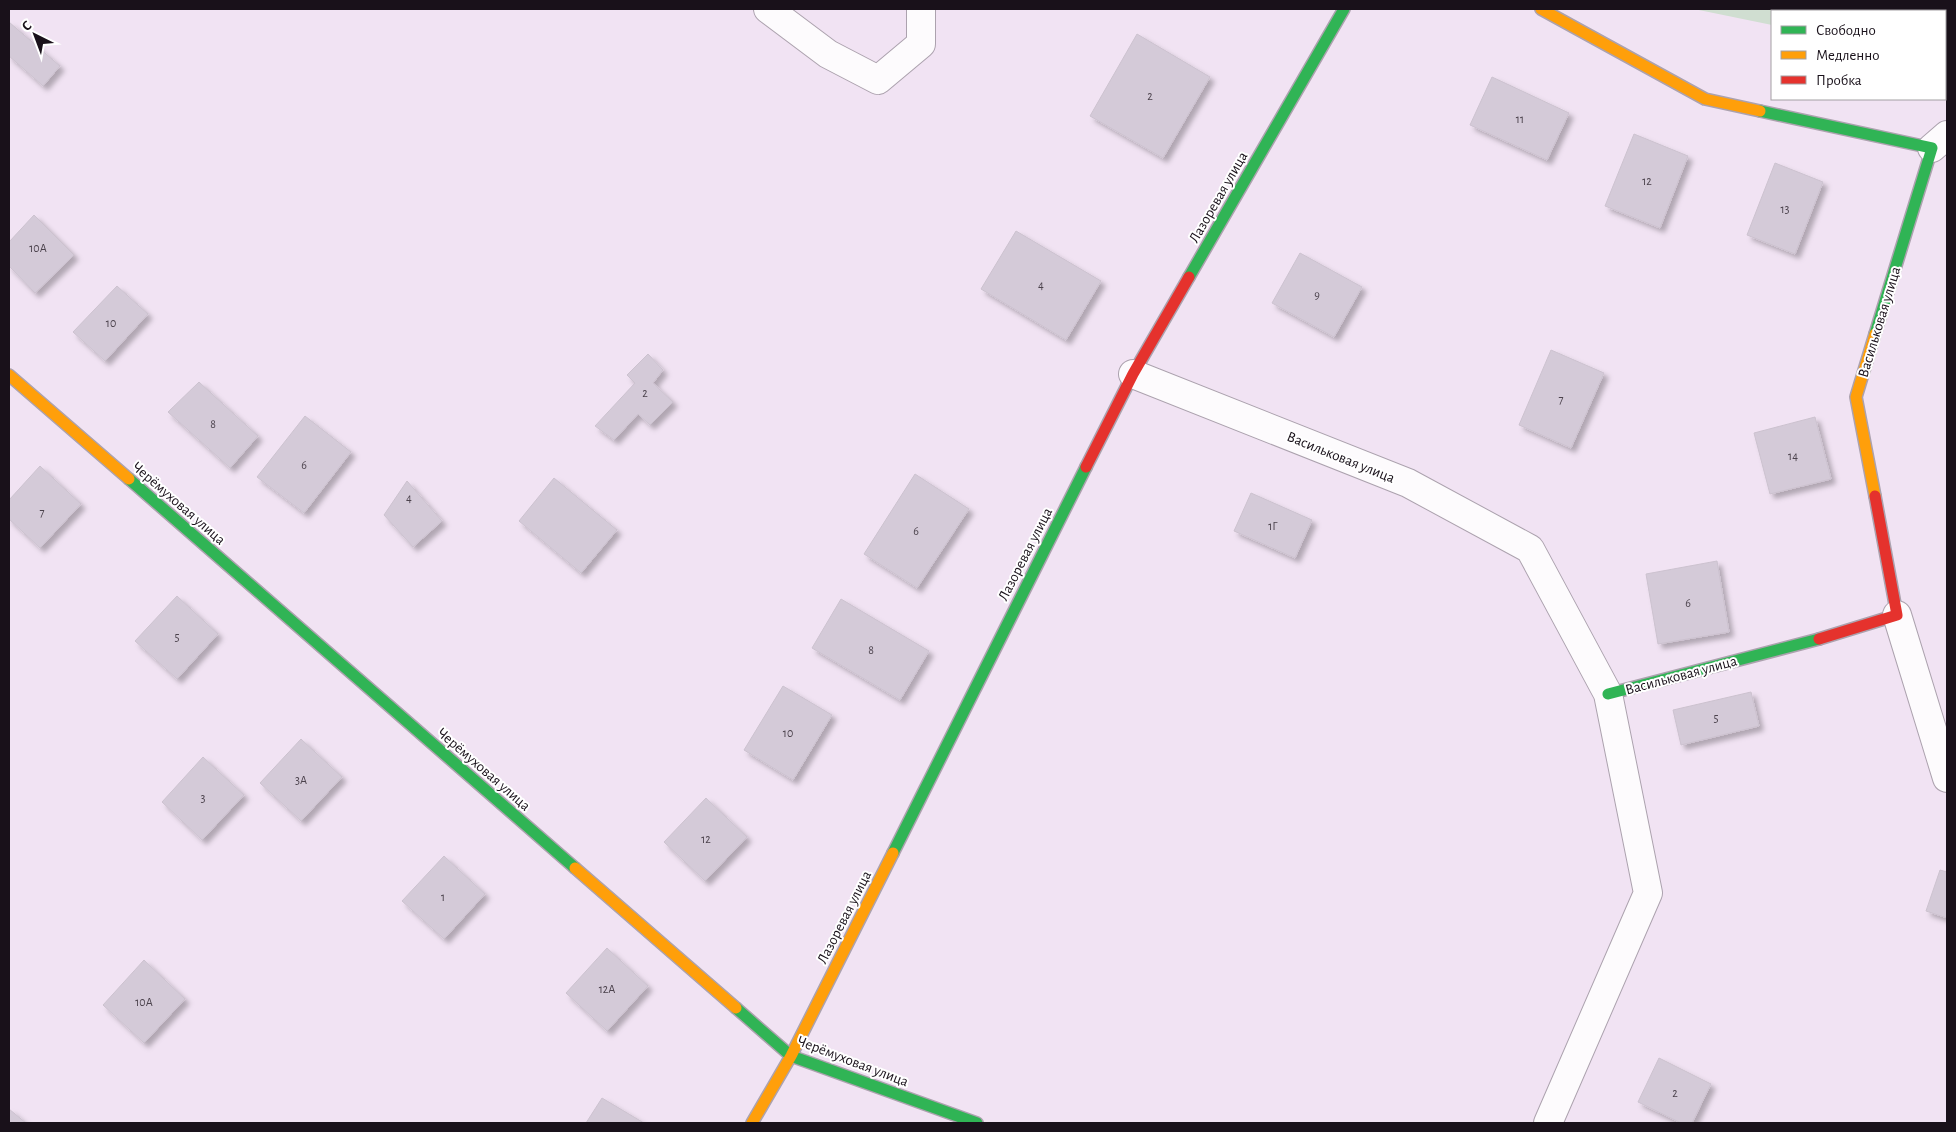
<svg xmlns="http://www.w3.org/2000/svg" width="1956" height="1132" viewBox="0 0 1956 1132" font-family="'Alegreya Sans',sans-serif">
<style>
.green{fill:#d0ded1}
.building{fill:#d4cad8;stroke:#ccc2cf;filter:url(#shadow)}
.lines{fill:none;stroke-linecap:round;stroke-linejoin:round}
.street-casing{stroke:#aca2ae;stroke-width:30}
.fast-casing{stroke:#aca2ae;stroke-width:14}
.slow-casing{stroke:#aca2ae;stroke-width:14}
.jam-casing{stroke:#aca2ae;stroke-width:14}
.street{stroke:#fdfbfd;stroke-width:28}
.fast{stroke:#30b455;stroke-width:11}
.slow{stroke:#ff9f0a;stroke-width:11}
.jam{stroke:#e5322d;stroke-width:11}
.labels{text-anchor:middle;stroke-width:4;stroke-linejoin:round;paint-order:stroke}
.number-label{font-size:12px;fill:#4b424c}
.street-label{font-size:15px;fill:#19111a;stroke:#fff}
</style>
<defs>
<filter id="shadow"><feDropShadow dx="4.5" dy="4.5" stdDeviation="2.5" flood-color="#0004"/></filter>
</defs>
<rect width="100%" height="100%" fill="#f1e3f3"/>
<polygon class="green" points="1694,9 1947,9 1947,63 1945,62 1945,11 1772,11 1772,25"/>
<g class="building">
<polygon points="9,22 60,66 43,86 9,56"/>
<polygon points="1137,34 1210,77 1163,158 1090,116"/>
<polygon points="1492,77 1569,113 1547,160 1470,125"/>
<polygon points="1634,134 1688,156 1660,228 1605,206"/>
<polygon points="1775,163 1823,182 1795,254 1747,235"/>
<polygon points="34,215 74,255 35,293 9,266 9,242"/>
<polygon points="1016,231 1101,281 1066,340 981,289"/>
<polygon points="1300,253 1362,287 1334,337 1272,303"/>
<polygon points="117,286 148,314 105,361 73,332"/>
<polygon points="1551,350 1604,373 1571,448 1519,425"/>
<polygon points="648,354 663,370 653,383 673,402 650,425 638,414 614,440 595,426 635,383 627,375"/>
<polygon points="199,382 258,436 230,468 168,412"/>
<polygon points="305,416 351,452 304,513 257,477"/>
<polygon points="1815,417 1831,479 1770,494 1754,433"/>
<polygon points="40,466 81,504 40,548 9,519 9,500"/>
<polygon points="915,474 969,509 917,588 864,554"/>
<polygon points="554,478 617,530 581,573 519,521"/>
<polygon points="407,481 442,521 413,547 384,515"/>
<polygon points="1251,493 1312,520 1295,558 1234,531"/>
<polygon points="1717,561 1729,632 1658,644 1646,574"/>
<polygon points="177,596 218,634 177,679 135,641"/>
<polygon points="841,599 929,651 900,700 812,648"/>
<polygon points="783,686 832,715 793,780 744,750"/>
<polygon points="1751,692 1759,726 1681,745 1673,710"/>
<polygon points="301,739 342,777 301,821 260,783"/>
<polygon points="203,757 244,795 202,840 162,802"/>
<polygon points="706,798 747,837 705,881 664,842"/>
<polygon points="444,856 485,894 444,939 402,901"/>
<polygon points="1940,870 1947,872 1947,918 1926,911"/>
<polygon points="607,948 648,986 607,1031 566,993"/>
<polygon points="144,960 185,999 144,1043 103,1005"/>
<polygon points="1659,1058 1711,1084 1692,1123 1681,1123 1638,1102"/>
<polygon points="602,1098 644,1123 586,1123"/>
<polygon points="9,1109 26,1123 9,1123"/>
</g>
<g class="lines">
<defs>
<g id="street">
<polyline points="768,9 828,54 878,80 921,44 921,9"/>
<polyline points="1932,148 1947,135"/>
<polyline points="1133,374 1408,483 1530,549 1608,694 1648,893 1548,1123"/>
<polyline points="1897,615 1947,778"/>
</g>
<g id="fast">
<polyline points="1760,111 1932,148 1875,334"/>
<polyline points="1189,277 1344,9"/>
<polyline points="129,479 575,868"/>
<polyline points="1608,694 1819,639"/>
<polyline points="893,853 1086,467"/>
<polyline points="736,1008 791,1056 977,1123"/>
</g>
<g id="slow">
<polyline points="1541,9 1705,99 1760,111"/>
<polyline points="9,375 129,479"/>
<polyline points="1875,496 1856,397 1875,334"/>
<polyline points="575,868 736,1008"/>
<polyline points="752,1123 791,1056 893,853"/>
</g>
<g id="jam">
<polyline points="1086,467 1133,374 1189,277"/>
<polyline points="1819,639 1897,615 1875,496"/>
</g>
</defs>
<use href="#street" class="street-casing"/>
<use href="#fast" class="fast-casing"/>
<use href="#slow" class="slow-casing"/>
<use href="#jam" class="jam-casing"/>
<use href="#street" class="street"/>
<use href="#fast" class="fast"/>
<use href="#slow" class="slow"/>
<use href="#jam" class="jam"/>
</g>
<g class="labels">
<g class="number-label">
<text x="1150" y="100">2</text>
<text x="1520" y="123">11</text>
<text x="1647" y="185">12</text>
<text x="1785" y="213">13</text>
<text x="38" y="252">10А</text>
<text x="1041" y="289">4</text>
<text x="1317" y="299">9</text>
<text x="111" y="327">10</text>
<text x="645" y="397">2</text>
<text x="1561" y="403">7</text>
<text x="213" y="428">8</text>
<text x="1793" y="460">14</text>
<text x="304" y="469">6</text>
<text x="409" y="502">4</text>
<text x="42" y="516">7</text>
<text x="1273" y="530">1Г</text>
<text x="916" y="535">6</text>
<text x="1688" y="607">6</text>
<text x="177" y="641">5</text>
<text x="871" y="654">8</text>
<text x="1716" y="722">5</text>
<text x="788" y="737">10</text>
<text x="301" y="784">3А</text>
<text x="203" y="802">3</text>
<text x="706" y="843">12</text>
<text x="443" y="901">1</text>
<text x="607" y="993">12А</text>
<text x="144" y="1006">10А</text>
<text x="1675" y="1097">2</text>
</g>
<g class="street-label">
<text transform="translate(1218 197) rotate(-60)" y="5">Лазоревая улица</text>
<text transform="translate(1879 322) rotate(-73)" y="5">Васильковая улица</text>
<text transform="translate(1341 457) rotate(22)" y="5">Васильковая улица</text>
<text transform="translate(179 503) rotate(41)" y="5">Черёмуховая улица</text>
<text transform="translate(1025 554) rotate(-63)" y="5">Лазоревая улица</text>
<text transform="translate(1681 675) rotate(-15)" y="5">Васильковая улица</text>
<text transform="translate(484 769) rotate(41)" y="5">Черёмуховая улица</text>
<text transform="translate(844 917) rotate(-63)" y="5">Лазоревая улица</text>
<text transform="translate(853 1061) rotate(21)" y="5">Черёмуховая улица</text>
</g>
</g>
<rect width="1956" height="1132" fill="none" stroke="#19111a" stroke-width="20"/>
<rect x="1771" y="10" width="175" height="90" fill="#ffffff" stroke="#a3a0a3"/>
<rect x="1781" y="26" width="25" height="8" fill="#30b455" stroke="#a3a0a3"/>
<text x="1816" y="35" font-size="15" fill="#19111a">Свободно</text>
<rect x="1781" y="51" width="25" height="8" fill="#ff9f0a" stroke="#a3a0a3"/>
<text x="1816" y="60" font-size="15" fill="#19111a">Медленно</text>
<rect x="1781" y="76" width="25" height="8" fill="#e5322d" stroke="#a3a0a3"/>
<text x="1816" y="85" font-size="15" fill="#19111a">Пробка</text>
<g transform="translate(35 35) rotate(318)" stroke="#ffffff" stroke-width="4" paint-order="stroke">
<path d="M0-4L9 19L0 12L-9 19Z" fill="#19111a"/>
<text y="-8" font-size="14" font-weight="bold" text-anchor="middle" fill="#19111a">С</text>
</g>
</svg>
